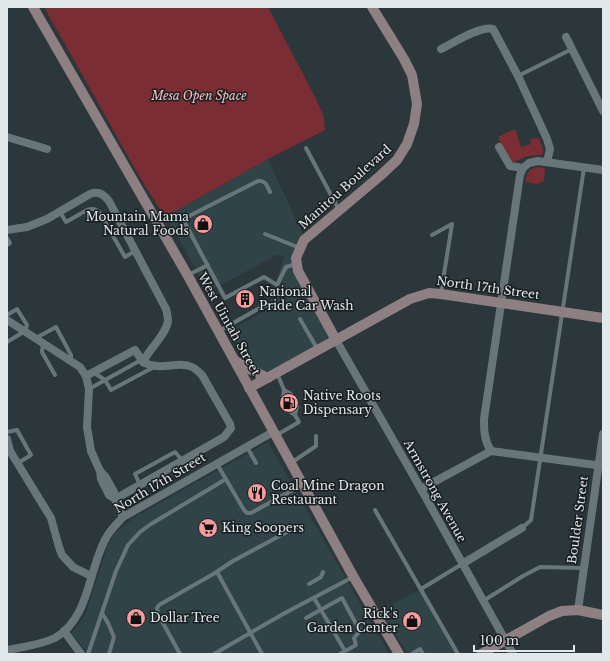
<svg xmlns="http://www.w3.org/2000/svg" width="610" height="661" viewBox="0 0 610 661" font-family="'Libre Baskerville',serif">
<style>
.built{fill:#304347}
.green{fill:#7a2e34}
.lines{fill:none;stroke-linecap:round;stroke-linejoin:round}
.lane{stroke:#687679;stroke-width:4}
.street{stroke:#687679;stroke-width:8}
.secondary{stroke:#8e7f82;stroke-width:10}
.labels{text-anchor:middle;stroke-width:3;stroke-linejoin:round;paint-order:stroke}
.park-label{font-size:12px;font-style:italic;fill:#f2c2c2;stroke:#181d1f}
.street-label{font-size:12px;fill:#e2e9eb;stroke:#181d1f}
.poi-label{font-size:12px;fill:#e2e9eb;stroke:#181d1f;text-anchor:start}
</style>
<rect width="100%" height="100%" fill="#2b373a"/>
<g class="built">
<polygon points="268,159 303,235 298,242 292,256 294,272 298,282 328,335 326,340 271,371 265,372 250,365 230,331 268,309 284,256 277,255 208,292 175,232 165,217"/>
<polygon points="268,442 389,654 87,654 83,647 72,634 72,632 80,623 86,613 107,547 115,533 133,518"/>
<polygon points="423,588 460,654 408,654 380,611"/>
</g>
<g class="green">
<polygon points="44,7 268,7 315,97 324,117 325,130 268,159 165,217 142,181"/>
<polygon points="515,129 521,147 531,144 530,139 539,138 543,149 543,154 540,155 528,156 509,164 498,137"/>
<path d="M537,167L545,168L544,181L538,184L526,182C526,174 529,168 537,167Z"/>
</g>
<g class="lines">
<g class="lane">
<polyline points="518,76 572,49"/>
<polyline points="306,148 339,210"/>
<path d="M270,192C267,186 266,180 258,181L189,216L186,219L185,223L225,298L264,277L277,285L286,267L296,264"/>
<path d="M60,212L66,222L87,210C93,208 96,209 100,213L125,257L135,251"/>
<polyline points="265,234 300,248"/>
<polyline points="432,235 452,224 441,293"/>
<polyline points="7,238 10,243 7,245"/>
<polyline points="188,275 208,265"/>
<polyline points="7,315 17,309 27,325 25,331 7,342"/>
<polyline points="300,319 318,350"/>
<polyline points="219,331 265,305 271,307"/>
<polyline points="36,338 56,327 71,355 71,362"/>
<polyline points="43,343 42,352 55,375"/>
<polyline points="93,372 105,380 111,390 154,367"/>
<polyline points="277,373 284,390 283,398"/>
<polyline points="89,389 141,360"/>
<polyline points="284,390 291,394"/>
<polyline points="295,415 297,406"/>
<polyline points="7,432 17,430 31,455 18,463"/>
<polyline points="275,436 299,422 295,415 289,411"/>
<polyline points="247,447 256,463"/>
<polyline points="291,463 316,446 316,436"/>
<polyline points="217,464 244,510 247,513 251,513 302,485"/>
<polyline points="140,485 135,474 175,452 182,460"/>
<polyline points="375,510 458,654"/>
<polyline points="522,528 531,520 584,168"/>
<polyline points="217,572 262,654"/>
<polyline points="309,584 321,577 323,572"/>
<polyline points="421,589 462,564"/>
<polyline points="314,598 345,651"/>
<polyline points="483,601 523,576 540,567 583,568"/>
<polyline points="102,613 108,623 114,637 109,654"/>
<polyline points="306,618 342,598 360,631 354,638 356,645 340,654"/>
<polyline points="88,654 116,571 128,545 140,532 151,524 226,479"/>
<polyline points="180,654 158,614 157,608 159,605 215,573 233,561 298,526"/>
<polyline points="214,654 283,614 353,577"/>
<polyline points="412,654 420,649 423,654"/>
</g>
<g class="street">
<polyline points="566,37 603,111"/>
<path d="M441,49C453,43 481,25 493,29L518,76L547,139L550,149L547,162"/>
<polyline points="7,137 47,149"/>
<polyline points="499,147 510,166 523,168 529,163 538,161 603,170"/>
<path d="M7,230L27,227L47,219L90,194C99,191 103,194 109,201L166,309C167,313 168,317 168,321C166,335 149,349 143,362C160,372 177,360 192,367C196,369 199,372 202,375L230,424L231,428L224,437L115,499"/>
<polyline points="7,320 80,367 86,376 89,389 87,427 91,451 100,471 101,479 109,495 115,499"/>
<polyline points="336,340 421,489 513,654"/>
<polyline points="86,376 135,350 143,362"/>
<polyline points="7,439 10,451 51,518 59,547 62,555 73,567 91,576"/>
<path d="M491,451C484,440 484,430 484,419L520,175L523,168"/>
<polyline points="101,472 105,476 114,492 115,499 123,517"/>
<polyline points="421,489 491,451 603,466"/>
<polyline points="462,564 522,528"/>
<polyline points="578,610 603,434"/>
<polyline points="64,631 81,654"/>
<path d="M7,650C23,647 40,645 55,638C90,618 88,570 106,538C110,530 117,524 123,517L273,432"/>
</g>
<g class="secondary">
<polyline points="33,7 188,276 353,576 399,654"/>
<polyline points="336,340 298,271 296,258 304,240 380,176 397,160 407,144 414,124 417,104 412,75 404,59 372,7"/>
<polyline points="234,360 253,371 268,378"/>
<polyline points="249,388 410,299 429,293 441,294 603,318"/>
<polyline points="481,654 549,616 562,611 578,610 603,615"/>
</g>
</g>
<defs>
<symbol id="shop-disc" viewBox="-11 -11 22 22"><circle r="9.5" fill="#f59b9d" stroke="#181d1f"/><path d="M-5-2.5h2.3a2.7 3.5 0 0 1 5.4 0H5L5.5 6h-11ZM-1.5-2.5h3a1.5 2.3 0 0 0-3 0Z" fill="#111"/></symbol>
<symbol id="building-disc" viewBox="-11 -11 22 22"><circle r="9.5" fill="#f59b9d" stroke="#181d1f"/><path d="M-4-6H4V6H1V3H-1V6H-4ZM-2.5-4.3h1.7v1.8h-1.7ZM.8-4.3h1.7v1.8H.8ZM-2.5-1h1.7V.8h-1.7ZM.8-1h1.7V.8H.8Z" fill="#111"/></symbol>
<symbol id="fuel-disc" viewBox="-11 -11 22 22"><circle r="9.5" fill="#f59b9d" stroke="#181d1f"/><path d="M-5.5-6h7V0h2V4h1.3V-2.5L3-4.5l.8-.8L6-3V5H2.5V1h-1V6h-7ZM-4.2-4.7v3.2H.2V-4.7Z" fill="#111"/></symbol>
<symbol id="restaurant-disc" viewBox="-11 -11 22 22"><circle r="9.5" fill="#f59b9d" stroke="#181d1f"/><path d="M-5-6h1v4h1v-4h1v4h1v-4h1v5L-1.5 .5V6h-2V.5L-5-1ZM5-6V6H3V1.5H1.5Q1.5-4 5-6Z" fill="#111"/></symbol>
<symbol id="supermarket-disc" viewBox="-11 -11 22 22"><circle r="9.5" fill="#f59b9d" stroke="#181d1f"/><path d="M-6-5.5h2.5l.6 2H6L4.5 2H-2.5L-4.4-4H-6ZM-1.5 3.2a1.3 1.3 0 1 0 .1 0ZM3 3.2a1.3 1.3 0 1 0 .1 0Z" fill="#111"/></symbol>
</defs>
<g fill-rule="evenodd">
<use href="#shop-disc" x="192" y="213" width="22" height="22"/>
<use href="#building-disc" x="234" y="288" width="22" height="22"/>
<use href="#fuel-disc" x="278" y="392" width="22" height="22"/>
<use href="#restaurant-disc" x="246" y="482" width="22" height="22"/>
<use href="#supermarket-disc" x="197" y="517" width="22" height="22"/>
<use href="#shop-disc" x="125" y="607" width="22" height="22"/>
<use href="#shop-disc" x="401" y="610" width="22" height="22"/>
</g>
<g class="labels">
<g class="park-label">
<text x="199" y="100">Mesa Open Space</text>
</g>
<g class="street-label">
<text transform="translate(345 187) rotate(-42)" y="4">Manitou Boulevard</text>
<text transform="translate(488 288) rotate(8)" y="4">North 17th Street</text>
<text transform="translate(229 324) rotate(61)" y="4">West Uintah Street</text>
<text transform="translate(160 483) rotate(-31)" y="4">North 17th Street</text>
<text transform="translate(435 491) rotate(61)" y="4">Armstrong Avenue</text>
<text transform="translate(578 520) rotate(-82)" y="4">Boulder Street</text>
</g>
<g class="poi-label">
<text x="189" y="221" text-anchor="end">Mountain Mama<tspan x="189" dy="14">Natural Foods</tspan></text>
<text x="259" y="296">National<tspan x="259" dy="14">Pride Car Wash</tspan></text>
<text x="303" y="400">Native Roots<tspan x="303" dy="14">Dispensary</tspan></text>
<text x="271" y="490">Coal Mine Dragon<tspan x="271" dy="14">Restaurant</tspan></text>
<text x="222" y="532">King Soopers</text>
<text x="398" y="618" text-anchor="end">Rick's<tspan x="398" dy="14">Garden Center</tspan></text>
<text x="150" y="622">Dollar Tree</text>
</g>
</g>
<rect width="610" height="661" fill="none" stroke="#e2e9eb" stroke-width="16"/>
<path d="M474 645v6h100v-6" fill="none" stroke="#e2e9eb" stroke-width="2"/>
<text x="480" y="645" font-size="12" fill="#e2e9eb" stroke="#181d1f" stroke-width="3" paint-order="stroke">100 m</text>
</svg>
